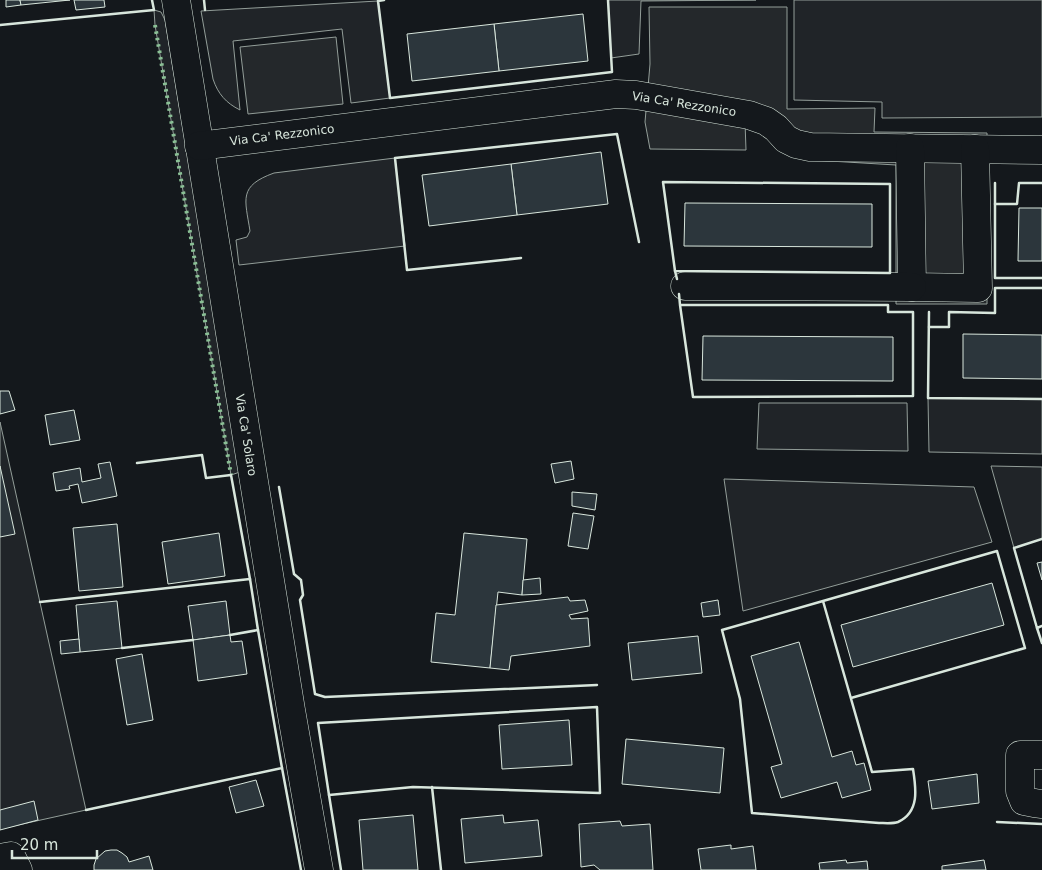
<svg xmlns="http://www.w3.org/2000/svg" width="1042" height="870" viewBox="0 0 1042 870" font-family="'DejaVu Sans',sans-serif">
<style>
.green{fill:#202428;stroke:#939e99}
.parking{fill:#24282b;stroke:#939e99}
.building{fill:#2c363c;stroke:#d8e6dc}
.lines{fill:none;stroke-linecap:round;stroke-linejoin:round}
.minor-casing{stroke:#d8e6dc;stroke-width:29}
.minor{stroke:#14181c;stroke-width:28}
.hedge{stroke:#8ac095;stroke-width:4;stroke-dasharray:2.5 4;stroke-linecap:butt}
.wall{stroke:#d8e6dc;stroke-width:2.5}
.labels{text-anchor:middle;stroke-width:4;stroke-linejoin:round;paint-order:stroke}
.street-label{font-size:12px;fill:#d8e6dc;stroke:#14181c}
</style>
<rect width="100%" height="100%" fill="#14181c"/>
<g class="green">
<polygon points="608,0 756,0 641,1 639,54 611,58"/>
<polygon points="794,0 1042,0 1042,117 882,118 882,102 794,100"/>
<path d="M378,1L390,98L351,103L342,29L233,41L240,110C226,103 218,94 213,79L201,11Z"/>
<polygon points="154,10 161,12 165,20 240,472 231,475 155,25"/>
<path d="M395,158L405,246L239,265L236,240L247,237L250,231C245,199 238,186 274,173Z"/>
<polygon points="928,398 1042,399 1042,454 929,452"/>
<polygon points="759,403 907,403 908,451 757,449"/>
<polygon points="0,422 86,810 0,829"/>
<polygon points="991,466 1042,467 1042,539 1014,548"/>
<polygon points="724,479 974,487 992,542 743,611"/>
</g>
<g class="parking">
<polygon points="649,7 787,7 787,109 875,108 874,132 987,133 987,304 896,304 896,165 813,160 745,122 746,150 650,149 645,122 650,64"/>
<polygon points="336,37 343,104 248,114 240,47"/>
</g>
<g class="building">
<polygon points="6,0 20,0 21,5 6,7"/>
<polygon points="20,0 70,0 21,5"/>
<polygon points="74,0 104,0 105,7 76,10"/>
<polygon points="583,14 588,61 499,71 494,24"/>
<polygon points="494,24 499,71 412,81 407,34"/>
<polygon points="601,152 608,204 517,215 511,164"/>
<polygon points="511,164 517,215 429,226 422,175"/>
<polygon points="685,203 872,204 872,247 684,246"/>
<polygon points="1019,208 1042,208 1042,261 1018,261"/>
<polygon points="963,334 1042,335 1042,379 963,378"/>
<polygon points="703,336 893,337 893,381 702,380"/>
<polygon points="0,391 9,391 15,410 0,414"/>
<polygon points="74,410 80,440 50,445 45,415"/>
<polygon points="571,461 574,479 555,483 551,464"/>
<polygon points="110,462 117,496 82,503 78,484 69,486 70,489 56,491 53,473 80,468 82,482 101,478 98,464"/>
<polygon points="0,466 15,534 0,537"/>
<polygon points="572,492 597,494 595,510 572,506"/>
<polygon points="573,513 594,516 588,549 568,546"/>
<polygon points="117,524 123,587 79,591 73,528"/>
<polygon points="219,533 225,576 168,584 162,542"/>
<polygon points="464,533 527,539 522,595 498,592 490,668 431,662 436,613 455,615"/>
<polygon points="1042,562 1042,580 1037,563"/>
<polygon points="540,578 541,594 522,595 523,580"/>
<polygon points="992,583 1004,625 853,667 841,625"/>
<polygon points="568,597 570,601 585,600 588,611 569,615 571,619 588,618 590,646 511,656 509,670 490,668 496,605"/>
<polygon points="718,600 720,615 703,617 701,603"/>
<polygon points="117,601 122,648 80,652 76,605"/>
<polygon points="226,601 230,635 193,640 188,606"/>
<polygon points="230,635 231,642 242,641 247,674 198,681 193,640"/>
<polygon points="698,636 702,673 632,680 628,643"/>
<polygon points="79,639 80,652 61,654 60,641"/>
<polygon points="799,642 832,757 852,751 856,765 864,763 871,790 842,798 837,782 781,798 771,767 782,764 751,656"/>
<polygon points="142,654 153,720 127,725 116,659"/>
<polygon points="569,720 572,765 502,769 499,725"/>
<polygon points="626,739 724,748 720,793 622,784"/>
<polygon points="977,774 979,803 932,809 928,781"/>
<polygon points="256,780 264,806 236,813 229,787"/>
<polygon points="34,801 38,820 0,830 0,810"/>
<polygon points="413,815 418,870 363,870 359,820"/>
<polygon points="503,815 504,823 538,820 542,856 465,863 461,819"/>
<polygon points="620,821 622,826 650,824 653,870 600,870 594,865 581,867 579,824"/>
<polygon points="731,845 731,849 753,846 756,870 701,870 698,849"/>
<polygon points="111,850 117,850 122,853 127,857 129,862 149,856 153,870 94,870 94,865 96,859 105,851"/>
<polygon points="846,860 847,863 867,861 868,870 820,870 819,863"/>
<polygon points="984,860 986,870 942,870 942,866"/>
</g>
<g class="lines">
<defs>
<g id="minor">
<polyline points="176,0 291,710 319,870"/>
<polyline points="199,146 616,94 636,95 749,115 766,121 776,128 786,139 796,144 810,147 1042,150"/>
<polyline points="910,148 912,287 978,288 975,149"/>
<polyline points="685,286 912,287"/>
<polyline points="1042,755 1020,755 1020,791 1024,801 1034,803 1042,804"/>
<polyline points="0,858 11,856 18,870"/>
</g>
</defs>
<use href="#minor" class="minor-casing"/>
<use href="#minor" class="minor"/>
<polyline class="hedge" points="155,25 231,475"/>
<g class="wall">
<polyline points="204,0 205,10"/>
<polyline points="384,0 378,1 390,98 612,72 608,0"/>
<polyline points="0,25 154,10 152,0"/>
<polygon points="663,182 890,184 890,273 675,271"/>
<polyline points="995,183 995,278 1042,278"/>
<polyline points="995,204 1017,204 1019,183 1042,183"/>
<polyline points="521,258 407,270 395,158 617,134 639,242"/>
<polyline points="675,271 677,279"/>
<polyline points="679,294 680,305 693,397 913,396 913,312 888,312 888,305 680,305"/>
<polyline points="929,312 928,398 1042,399"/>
<polyline points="929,327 949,327 949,312 995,313 995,288 1042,288"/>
<polyline points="137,463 202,455 206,478 231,475 250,579"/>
<polyline points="279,487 294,574 301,580 303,595 300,600 315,694 325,697 597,685"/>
<polyline points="1042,539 1014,548 1037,628 1042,626"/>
<path d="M823,601L722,630L740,699L752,813L879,823C884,823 893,824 898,822C920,812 916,788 913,769L872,772L823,601L997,551L1025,648L851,698"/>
<polyline points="40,602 250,579 258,630"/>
<polyline points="1037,628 1042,643"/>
<polyline points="122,648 193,640"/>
<polygon points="597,707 600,793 413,787 329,795 318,723"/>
<polyline points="282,768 301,870"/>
<polyline points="432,787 441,870"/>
<polyline points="329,795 341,870"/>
<polyline points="86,810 282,768 258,630 230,635"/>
<polyline points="997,822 1042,824"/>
</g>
</g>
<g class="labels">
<g class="street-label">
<text transform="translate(684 104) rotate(9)" y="4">Via Ca' Rezzonico</text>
<text transform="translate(282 135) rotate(-7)" y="4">Via Ca' Rezzonico</text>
<text transform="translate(246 435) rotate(81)" y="4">Via Ca' Solaro</text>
</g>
</g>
<path d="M12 850v8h85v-8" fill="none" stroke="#d8e6dc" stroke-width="2.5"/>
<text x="20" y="850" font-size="15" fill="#d8e6dc" stroke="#14181c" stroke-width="4" paint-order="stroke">20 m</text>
</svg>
